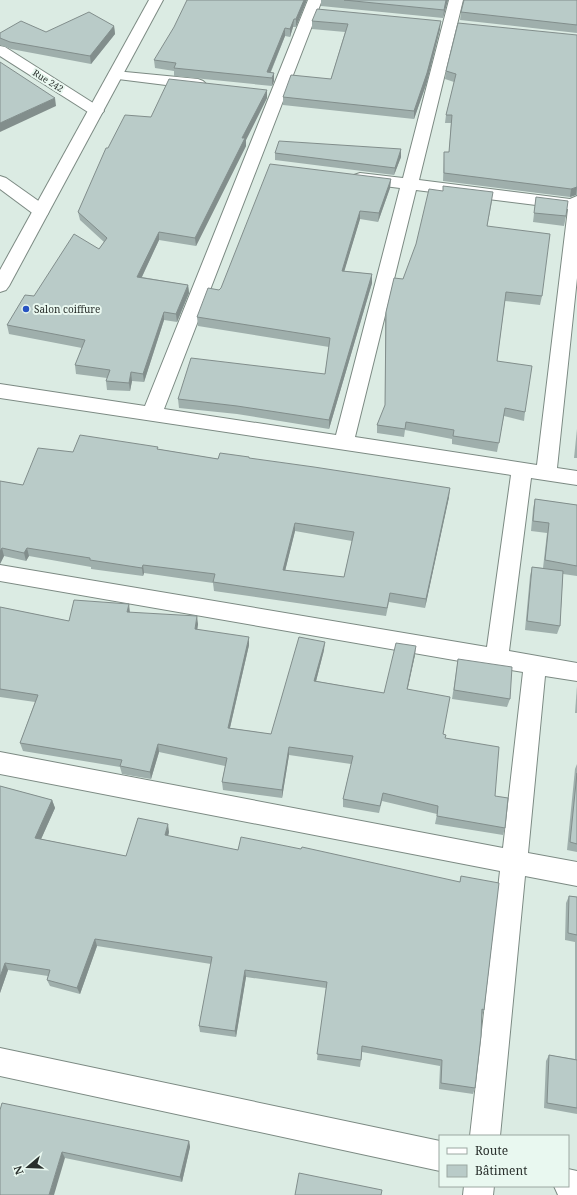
<svg xmlns="http://www.w3.org/2000/svg" width="577" height="1195" viewBox="0 0 577 1195" font-family="'Noto Serif',serif">
<style>
.lines{fill:none;stroke-linecap:round;stroke-linejoin:round}
.street-casing{stroke:#7c8a83;stroke-width:2}
.secondary-casing{stroke:#7c8a83;stroke-width:2}
.street{fill:#fff;fill-rule:evenodd}
.secondary{fill:#fff;fill-rule:evenodd}
.wall{fill:#9fafac;fill-rule:evenodd}
.shaded-wall{fill:#828e8c}
.building{fill:#b9cbc8;stroke:#828e8c;fill-rule:evenodd}
.poi-dot{fill:#2753c2;stroke:#e9f8f0;stroke-width:1.5}
.labels{text-anchor:middle;stroke-width:4;stroke-linejoin:round;paint-order:stroke}
.far-street-label{font-size:9px;fill:#292f2c;stroke:#e9f8f0}
.poi-label{font-size:10px;fill:#292f2c;stroke:#e9f8f0;text-anchor:start}
</style>
<rect width="100%" height="100%" fill="#dbebe3"/>
<g class="lines">
<defs>
<g id="street">
<path d="M308,0H322L164,409L336,435L400,188L360,183L354,181L352,178L354,175L360,173L403,178L449,0H463L419,180L570,199L577,196V278L557,468L577,471V485L531,478L509,651L577,663V681L545,676L528,853L577,862V886L525,876L500,1136H470L500,871L0,774V752L503,848L523,672L0,581V565L487,647L511,475L0,398V384L145,406ZM416,190L568,209L537,465L355,437Z"/>
<polygon points="0,46 5,47 101,108 104,111 101,114 96,116 91,114 0,56"/>
<polygon points="115,71 198,79 203,81 206,84 203,87 198,89 110,78 108,75 110,72"/>
<polygon points="0,176 6,178 47,207 49,211 47,215 41,216 35,215 0,189"/>
<polygon points="0,1048 440,1141 440,1171 0,1076"/>
<polygon points="568,1169 577,1171 577,1195 558,1195 554,1186 568,1186"/>
<polygon points="464,1186 494,1186 493,1195 463,1195"/>
</g>
<polygon id="secondary" points="149,0 163,0 9,286 6,290 0,292 0,270"/>
</defs>
<use href="#street" class="street-casing"/>
<use href="#secondary" class="secondary-casing"/>
<use href="#street" class="street"/>
<use href="#secondary" class="secondary"/>
</g>
<g class="wall">
<polygon points="307,0 296,27 293,27 290,37 285,36 271,72 274,73 274,81 272,86 174,76 174,71 155,68 154,60"/>
<polygon points="321,0 448,0 443,18 321,6"/>
<polygon points="577,0 577,33 460,20 461,12"/>
<polygon points="312,21 440,29 427,82 414,119 283,105 283,97 331,79 345,32 312,29"/>
<polygon points="114,26 115,34 91,64 11,49 0,45 0,33 46,32"/>
<polygon points="577,35 577,195 576,195 570,197 443,181 444,152 449,152 451,123 445,123 446,115 454,82 445,79 446,71"/>
<polygon points="267,90 267,98 246,140 246,146 196,246 159,240 142,277 188,285 189,293 177,322 164,320 144,382 132,381 130,391 107,390 106,381 107,378 76,374 75,365 82,348 9,334 7,325 34,296 99,249 104,242 80,220 78,212 108,148"/>
<polygon points="401,149 401,157 394,175 275,160 275,153"/>
<polygon points="391,179 390,188 378,222 360,219 344,271 372,274 372,283 329,429 237,414 179,408 178,399 325,374 329,347 198,326 197,317 219,290"/>
<polygon points="443,186 492,201 487,227 542,296 540,305 505,301 497,361 525,412 524,421 504,416 497,452 452,444 452,439 405,430 404,437 377,433 377,425 385,407 385,320 386,312 403,279 443,191"/>
<polygon points="536,197 566,216 564,226 533,222"/>
<polygon points="577,429 577,458 574,458"/>
<path d="M158,449L218,459L249,457V459L449,497L425,608L389,602L386,616L214,591L213,583L144,573L143,576L91,569V567L29,556L26,561L4,556L0,564V481L23,485L73,452ZM295,531L352,541L344,577L285,571Z"/>
<polygon points="535,499 577,505 577,576 563,574 560,626 557,634 525,630 530,576 532,567 543,568 547,533 531,531 533,509"/>
<polygon points="0,607 69,621 130,613 198,624 197,630 249,645 230,728 271,734 324,650 316,681 384,693 415,655 407,689 445,738 495,796 505,828 503,835 435,824 437,814 382,801 379,813 343,807 343,799 351,764 289,755 282,798 223,790 222,782 225,766 159,752 151,779 122,774 120,767 23,751 20,743 35,702 0,697"/>
<polygon points="458,659 510,699 507,707 452,699"/>
<polygon points="577,686 577,713 575,713"/>
<polygon points="577,764 577,852 567,850 575,769"/>
<polygon points="0,786 52,800 55,808 41,839 126,856 169,832 168,836 238,850 460,882 461,876 484,1010 482,1016 475,1088 473,1094 439,1089 440,1066 362,1052 360,1067 317,1060 326,988 246,977 236,1037 200,1032 199,1026 211,964 97,946 80,994 50,986 47,980 48,976 8,970 0,993"/>
<polygon points="569,896 577,897 577,1114 544,1108 546,1061 549,1055 575,1059 575,942 565,940 566,903"/>
<polygon points="0,1110 189,1141 190,1147 182,1182 65,1158"/>
</g>
<g class="shaded-wall">
<polygon points="304,0 307,0 296,27 296,19"/>
<polygon points="446,0 448,0 443,18 444,10"/>
<polygon points="294,19 293,27 290,37 290,29"/>
<polygon points="441,21 440,29 427,82 414,119 414,111"/>
<polygon points="114,26 115,34 91,64 90,56"/>
<polygon points="285,28 285,36 268,78 267,72"/>
<polygon points="274,73 274,81 272,86 272,78"/>
<polygon points="267,90 267,98 246,140 246,146 196,246 195,238 242,138"/>
<polygon points="55,98 56,106 0,132 0,123"/>
<polygon points="401,149 401,157 394,175 395,168"/>
<polygon points="391,179 390,188 378,222 379,213"/>
<polygon points="577,187 576,195 570,197 571,189"/>
<polygon points="360,211 360,219 342,279 342,271"/>
<polygon points="159,232 159,240 138,285 137,277"/>
<polygon points="372,274 372,283 329,429 329,420"/>
<polygon points="188,285 189,293 177,322 176,314"/>
<polygon points="164,312 164,320 144,382 143,374"/>
<polygon points="131,372 132,381 130,391 129,383"/>
<polygon points="450,488 449,497 425,608 426,599"/>
<polygon points="295,523 295,531 283,579 283,570"/>
<polygon points="2,548 4,556 0,564 0,551"/>
<polygon points="27,548 29,556 26,561 24,553"/>
<polygon points="143,565 144,573 143,576 142,568"/>
<polygon points="129,604 130,613 127,612"/>
<polygon points="197,616 198,624 196,638 195,629"/>
<polygon points="249,637 249,645 228,736 228,728"/>
<polygon points="325,642 324,650 314,689 314,681"/>
<polygon points="416,646 415,655 406,697 407,689"/>
<polygon points="158,744 159,752 151,779 150,772"/>
<polygon points="289,747 289,755 282,798 282,790"/>
<polygon points="52,800 55,808 38,846 35,838"/>
<polygon points="168,824 169,832 166,843 165,835"/>
<polygon points="95,939 97,946 80,994 77,988"/>
<polygon points="5,963 8,970 0,993 0,977"/>
<polygon points="245,970 246,977 236,1037 235,1031"/>
<polygon points="189,1141 190,1147 182,1182 180,1177"/>
<polygon points="62,1152 65,1158 54,1195 49,1195"/>
</g>
<g class="building">
<polygon points="187,0 304,0 296,19 294,19 290,29 285,28 267,72 274,73 272,78 174,68 176,63 154,60 174,27"/>
<polygon points="344,0 446,0 444,10"/>
<polygon points="464,0 577,0 577,25 461,12"/>
<polygon points="317,9 441,21 427,73 414,111 283,97 291,75 331,79 348,24 312,21"/>
<polygon points="89,12 114,26 90,56 10,42 0,38 0,33 21,21 46,32"/>
<polygon points="458,23 577,35 577,187 571,189 444,173 444,152 449,152 452,115 446,115 456,74 446,71"/>
<polygon points="0,62 55,98 0,123"/>
<polygon points="169,79 267,90 242,138 245,138 195,238 159,232 137,277 188,285 176,314 164,312 143,374 131,372 129,383 106,381 110,370 75,365 85,340 7,325 25,295 34,296 74,234 99,249 107,238 78,212 106,148 108,148 125,115 151,117"/>
<polygon points="279,141 401,149 395,168 275,153"/>
<polygon points="270,164 391,179 379,213 360,211 342,271 372,274 329,420 237,406 178,399 191,358 325,374 330,338 197,317 208,288 219,290 221,288"/>
<polygon points="443,186 493,192 487,226 550,234 542,296 506,292 497,361 532,366 525,412 505,408 499,443 453,436 454,430 406,422 405,429 377,425 385,405 386,312 394,278 403,279 416,244 429,189 443,191"/>
<polygon points="536,197 568,201 566,216 534,213"/>
<path d="M80,435L158,447L157,449L218,459L220,453L249,457V458L314,467L450,488L426,599L390,593L387,608L213,582L215,574L143,565L142,568L90,560V558L27,548L24,553L2,548L0,551V481L23,485L38,448L73,452ZM295,523L354,532L344,577L283,570Z"/>
<polygon points="535,499 577,505 577,566 545,560 549,523 533,521"/>
<polygon points="532,567 563,571 560,626 527,621"/>
<polygon points="74,600 129,604 127,612 197,616 195,629 249,637 228,728 271,734 299,637 325,642 314,681 384,693 396,643 416,646 407,689 450,697 443,734 446,735 445,738 499,747 495,796 508,798 505,828 437,816 438,806 383,793 380,806 343,799 353,756 289,747 282,790 222,782 227,758 158,744 150,772 120,766 122,760 20,743 38,695 0,689 0,607 69,621"/>
<polygon points="458,659 512,667 510,699 454,690"/>
<polygon points="577,773 577,844 570,842"/>
<polygon points="0,786 52,800 35,838 126,856 138,818 168,824 165,835 238,850 241,837 301,849 302,847 460,882 461,876 499,883 484,1010 482,1009 481,1036 475,1088 441,1083 442,1060 362,1046 361,1060 317,1054 327,982 245,970 235,1031 199,1026 212,957 95,939 77,988 47,980 50,970 5,963 0,977"/>
<polygon points="569,896 577,897 577,935 568,933"/>
<polygon points="549,1055 577,1060 577,1108 547,1103"/>
<polygon points="2,1103 189,1141 180,1177 62,1152 49,1195 0,1195 0,1110"/>
<polygon points="299,1173 382,1190 381,1195 295,1195"/>
</g>
<circle class="poi-dot" cx="26" cy="309" r="4"/>
<g class="labels">
<g class="far-street-label">
<text transform="translate(48 81) rotate(32)" y="3">Rue 242</text>
</g>
<g class="poi-label">
<text x="34" y="313">Salon coiffure</text>
</g>
</g>
<rect x="439" y="1135" width="130" height="52" fill="#e9f8f0" stroke="#9ca8a2"/>
<rect x="447" y="1148" width="20" height="6" fill="#ffffff" stroke="#9ca8a2"/>
<text x="475" y="1155" font-size="12" fill="#292f2c">Route</text>
<rect x="447" y="1165" width="20" height="12" fill="#b9cbc8" stroke="#9ca8a2"/>
<text x="475" y="1175" font-size="12" fill="#292f2c">Bâtiment</text>
<g transform="translate(28 1167) rotate(251)" stroke="#e9f8f0" stroke-width="3" paint-order="stroke">
<path d="M0-3L7 15L0 10L-7 15Z" fill="#292f2c"/>
<text y="-6" font-size="11" font-weight="bold" text-anchor="middle" fill="#292f2c">N</text>
</g>
</svg>
